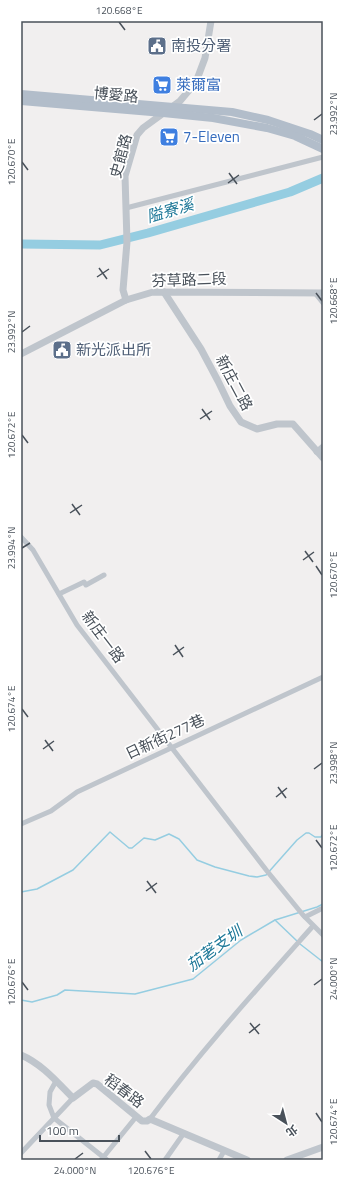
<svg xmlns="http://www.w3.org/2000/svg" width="344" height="1181" viewBox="0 0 344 1181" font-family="'Titillium Web','Noto Sans TC',sans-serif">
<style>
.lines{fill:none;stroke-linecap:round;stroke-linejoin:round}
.stream{stroke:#95cde1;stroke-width:1.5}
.river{stroke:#95cde1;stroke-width:9}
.minor{stroke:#bfc5cc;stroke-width:5}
.tertiary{stroke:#bfc5cc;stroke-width:7}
.primary{stroke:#b2bdca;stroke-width:8}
.ticks{fill:none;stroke:#49515a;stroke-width:1.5}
.labels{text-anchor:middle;stroke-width:3.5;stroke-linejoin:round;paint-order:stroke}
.service-label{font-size:15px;fill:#4e5e75;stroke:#fff;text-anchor:start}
.shop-label{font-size:15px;fill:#366cbe;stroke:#fff;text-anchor:start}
.street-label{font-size:15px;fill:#49515a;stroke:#fff}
.water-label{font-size:16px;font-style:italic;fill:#1e7898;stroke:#fff}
.neatline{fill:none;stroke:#49515a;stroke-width:1.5}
.ticks-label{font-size:10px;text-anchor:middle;fill:#49515a}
</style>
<rect width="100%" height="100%" fill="#f1efef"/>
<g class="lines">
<g class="stream">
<polyline points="21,892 37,889 73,870 110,832 129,848 132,848 144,838 155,840 169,834 179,839 197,860 215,867 249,876 257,877 266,875 297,840 306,833 309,833 315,837 321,837 323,834"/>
<polyline points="275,920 297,941"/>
<polyline points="300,944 323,962"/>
<polyline points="21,1000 32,1002 57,995 65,990 135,994 193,979 241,940 275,920 317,907 323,904"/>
</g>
<polyline class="river" points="21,244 100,245 148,233 290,192 323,178"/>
<g class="minor">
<polyline points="126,208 323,157"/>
<polyline points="315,293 323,303"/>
<polyline points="316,452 323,446"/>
<polyline points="21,537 33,550 77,625 267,871 303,915 323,935"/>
<polyline points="59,594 84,582 86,585 104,575"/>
<polyline points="21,824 51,811 77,792 323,677"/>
<polyline points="305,917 323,908"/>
<polyline points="56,1081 50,1092 49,1105 54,1118 107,1160"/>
<path d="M150,1119C200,1052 257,989 313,926"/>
<polyline points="21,1153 73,1098"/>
<polyline points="101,1160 136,1117"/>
<polyline points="165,1160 184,1133"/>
<polyline points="219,1160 224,1151"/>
</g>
<g class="tertiary">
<polyline points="164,292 201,349 218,381 230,406 241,422 257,429 277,424 293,424 323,458"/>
<polyline points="126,300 123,290 127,242 125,176 137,135 143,128 180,101 196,82 205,58 211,21"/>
<polyline points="21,354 126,300 153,292 323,293"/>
<path d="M21,1055C42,1064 57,1082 73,1098L93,1083L97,1084L142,1121H147L150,1119L247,1160"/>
<polyline points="287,1160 323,1147"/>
</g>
<g class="primary">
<polyline points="21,94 232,112 268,120 310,134 323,140"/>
<polyline points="21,101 163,113 213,118 267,128 295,136 323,149"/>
</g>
</g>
<path class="ticks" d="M119,22L125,30M314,120L322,114M22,162L28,170M229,173L237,184M228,183L239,175M99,268L107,279M97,277L109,269M316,293L322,301M22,332L30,326M202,409L210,420M200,419L212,411M22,435L28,443M72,504L80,515M70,513L82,505M22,548L30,543M305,551L313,562M303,560L314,552M316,566L322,575M175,645L183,657M173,655L184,647M22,709L28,717M45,740L53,751M43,749L54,741M314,769L322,763M278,787L286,798M276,797L287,788M316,840L322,848M147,881L156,893M146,891L157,883M22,982L28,990M314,985L322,979M250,1023L259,1034M249,1033L260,1024M316,1113L322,1122M145,1151L151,1159M75,1159L83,1153"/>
<defs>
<symbol id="civic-square" viewBox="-11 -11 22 22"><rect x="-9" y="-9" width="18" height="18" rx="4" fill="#5c6f8a" stroke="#fff"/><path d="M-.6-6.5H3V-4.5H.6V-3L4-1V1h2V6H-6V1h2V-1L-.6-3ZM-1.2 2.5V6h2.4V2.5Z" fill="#fff"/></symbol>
<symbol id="supermarket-square" viewBox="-11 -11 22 22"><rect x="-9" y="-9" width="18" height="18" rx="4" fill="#3f7fe0" stroke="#fff"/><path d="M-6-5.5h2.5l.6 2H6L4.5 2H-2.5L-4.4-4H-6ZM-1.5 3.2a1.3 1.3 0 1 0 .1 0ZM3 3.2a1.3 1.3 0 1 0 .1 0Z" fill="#fff"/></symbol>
</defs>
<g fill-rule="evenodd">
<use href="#civic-square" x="146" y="35" width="22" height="22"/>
<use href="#supermarket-square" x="151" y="74" width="22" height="22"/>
<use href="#supermarket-square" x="158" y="126" width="22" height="22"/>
<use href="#civic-square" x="51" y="339" width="22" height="22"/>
</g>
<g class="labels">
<g class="service-label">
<text x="171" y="51">南投分署</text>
<text x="76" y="355">新光派出所</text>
</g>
<g class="shop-label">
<text x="176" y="90">萊爾富</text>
<text x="183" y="142">7-Eleven</text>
</g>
<g class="street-label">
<text transform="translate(116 95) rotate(5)" y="5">博愛路</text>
<text transform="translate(121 156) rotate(-75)" y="5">史館路</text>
<text transform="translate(189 280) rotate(-2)" y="5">芬草路二段</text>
<text transform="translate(234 383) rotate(62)" y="5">新庄二路</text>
<text transform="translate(103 637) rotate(53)" y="5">新庄一路</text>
<text transform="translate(165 737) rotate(-25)" y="5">日新街277巷</text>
<text transform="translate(124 1091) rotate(37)" y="5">稻春路</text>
</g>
<g class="water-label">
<text transform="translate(170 210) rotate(-16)" y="6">隘寮溪</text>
<text transform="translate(214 948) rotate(-36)" y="6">茄荖支圳</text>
</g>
</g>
<rect width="344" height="1181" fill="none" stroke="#ffffff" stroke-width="44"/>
<g transform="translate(286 1123) rotate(144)" stroke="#ffffff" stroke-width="3" paint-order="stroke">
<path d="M0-3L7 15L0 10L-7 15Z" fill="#49515a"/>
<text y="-6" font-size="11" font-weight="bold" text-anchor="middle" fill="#49515a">北</text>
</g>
<path d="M40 1135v6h79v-6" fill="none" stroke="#49515a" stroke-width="2"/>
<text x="46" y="1135" font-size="12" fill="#49515a" stroke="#ffffff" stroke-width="3" paint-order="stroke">100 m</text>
<rect x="22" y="22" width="300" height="1137" class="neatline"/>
<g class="ticks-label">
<text x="119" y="14">120.668°E</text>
<text transform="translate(333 114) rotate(-90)" y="4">23.992°N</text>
<text transform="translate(11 162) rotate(-90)" y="4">120.670°E</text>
<text transform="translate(333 301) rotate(-90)" y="4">120.668°E</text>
<text transform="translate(11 332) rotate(-90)" y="4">23.992°N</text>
<text transform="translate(11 435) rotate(-90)" y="4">120.672°E</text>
<text transform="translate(11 548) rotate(-90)" y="4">23.994°N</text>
<text transform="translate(333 575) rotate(-90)" y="4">120.670°E</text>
<text transform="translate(11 709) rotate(-90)" y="4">120.674°E</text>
<text transform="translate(333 763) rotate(-90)" y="4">23.998°N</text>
<text transform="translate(333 848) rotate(-90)" y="4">120.672°E</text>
<text transform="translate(333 979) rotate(-90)" y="4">24.000°N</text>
<text transform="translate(11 982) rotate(-90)" y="4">120.676°E</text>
<text transform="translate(333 1122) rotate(-90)" y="4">120.674°E</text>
<text x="75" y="1174">24.000°N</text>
<text x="151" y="1174">120.676°E</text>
</g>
</svg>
